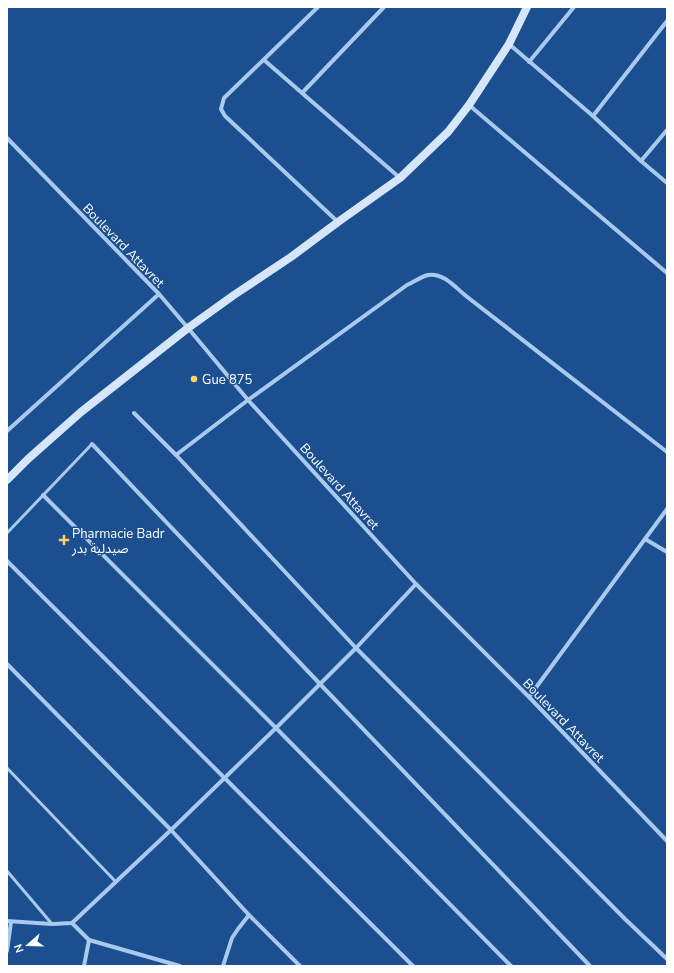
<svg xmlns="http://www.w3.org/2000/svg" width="674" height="973" viewBox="0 0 674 973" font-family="'Nunito Sans','Noto Sans Arabic',sans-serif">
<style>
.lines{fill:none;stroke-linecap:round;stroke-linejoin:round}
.lane{stroke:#a9c9ee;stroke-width:3}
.street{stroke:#a9c9ee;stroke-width:4}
.secondary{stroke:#d6e6fa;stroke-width:8}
.poi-dot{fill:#ffd166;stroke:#1b4f8f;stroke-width:1.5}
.labels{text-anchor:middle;stroke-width:3;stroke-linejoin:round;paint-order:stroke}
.street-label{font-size:13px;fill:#fff;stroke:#1b4f8f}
.poi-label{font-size:13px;fill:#fff;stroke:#1b4f8f;text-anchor:start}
</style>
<rect width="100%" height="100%" fill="#1b4f8f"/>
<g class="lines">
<g class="lane">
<polyline points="7,533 92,444"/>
<polyline points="7,768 116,882"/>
<polyline points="7,871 52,924"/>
</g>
<g class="street">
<polyline points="318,7 224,98 221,109 225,116 338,222"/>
<polyline points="509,44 593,116 641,161 667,183"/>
<polyline points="264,60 400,178"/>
<polyline points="529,62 574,7"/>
<polyline points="302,93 384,7"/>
<polyline points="469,105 667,273"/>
<polyline points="593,116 667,21"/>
<polyline points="7,138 159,294 188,328 248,400 416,584 529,697 667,841"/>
<polyline points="641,161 667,130"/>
<polyline points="134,413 176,455 356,648 625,919 667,959"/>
<polyline points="7,431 159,294"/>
<polyline points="92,444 320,684 590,966"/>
<path d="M176,455L248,400L407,285C414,282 420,277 428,275C443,272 456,288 466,296L667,452"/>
<polyline points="43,495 276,728 511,966"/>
<polyline points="645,539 667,552"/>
<polyline points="7,561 413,966"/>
<polyline points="7,664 171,830 249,915 300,966"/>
<polyline points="529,697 667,509"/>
<polyline points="7,921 52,924 72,923 171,830 276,728 356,648 416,584"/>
<polyline points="72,923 89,940 180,966"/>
<polyline points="7,951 11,922"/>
<polyline points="84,966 89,940"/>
<polyline points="223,966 232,938 238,929 249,915"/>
</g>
<polyline class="secondary" points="7,480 28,459 81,412 188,328 234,295 291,257 338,222 400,178 448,132 469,105 509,44 527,7"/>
</g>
<g class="poi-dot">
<circle cx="194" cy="379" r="4"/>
<path d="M62 534h4v4h4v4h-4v4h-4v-4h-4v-4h4z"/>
</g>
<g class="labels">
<g class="street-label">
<text transform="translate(124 245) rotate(46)" y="5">Boulevard Attavret</text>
<text transform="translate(340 486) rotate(48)" y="5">Boulevard Attavret</text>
<text transform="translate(564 720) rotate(46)" y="5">Boulevard Attavret</text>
</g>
<g class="poi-label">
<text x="202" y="384">Gue 875</text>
<text x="72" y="538">Pharmacie Badr<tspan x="72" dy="15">صيدلية بدر</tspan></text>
</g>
</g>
<rect width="674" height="973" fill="none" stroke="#ffffff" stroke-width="16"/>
<g transform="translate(28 945) rotate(250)" stroke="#1b4f8f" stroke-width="3" paint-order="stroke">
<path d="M0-3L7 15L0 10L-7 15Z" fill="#ffffff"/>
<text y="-6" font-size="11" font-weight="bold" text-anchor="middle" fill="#ffffff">N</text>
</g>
</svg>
